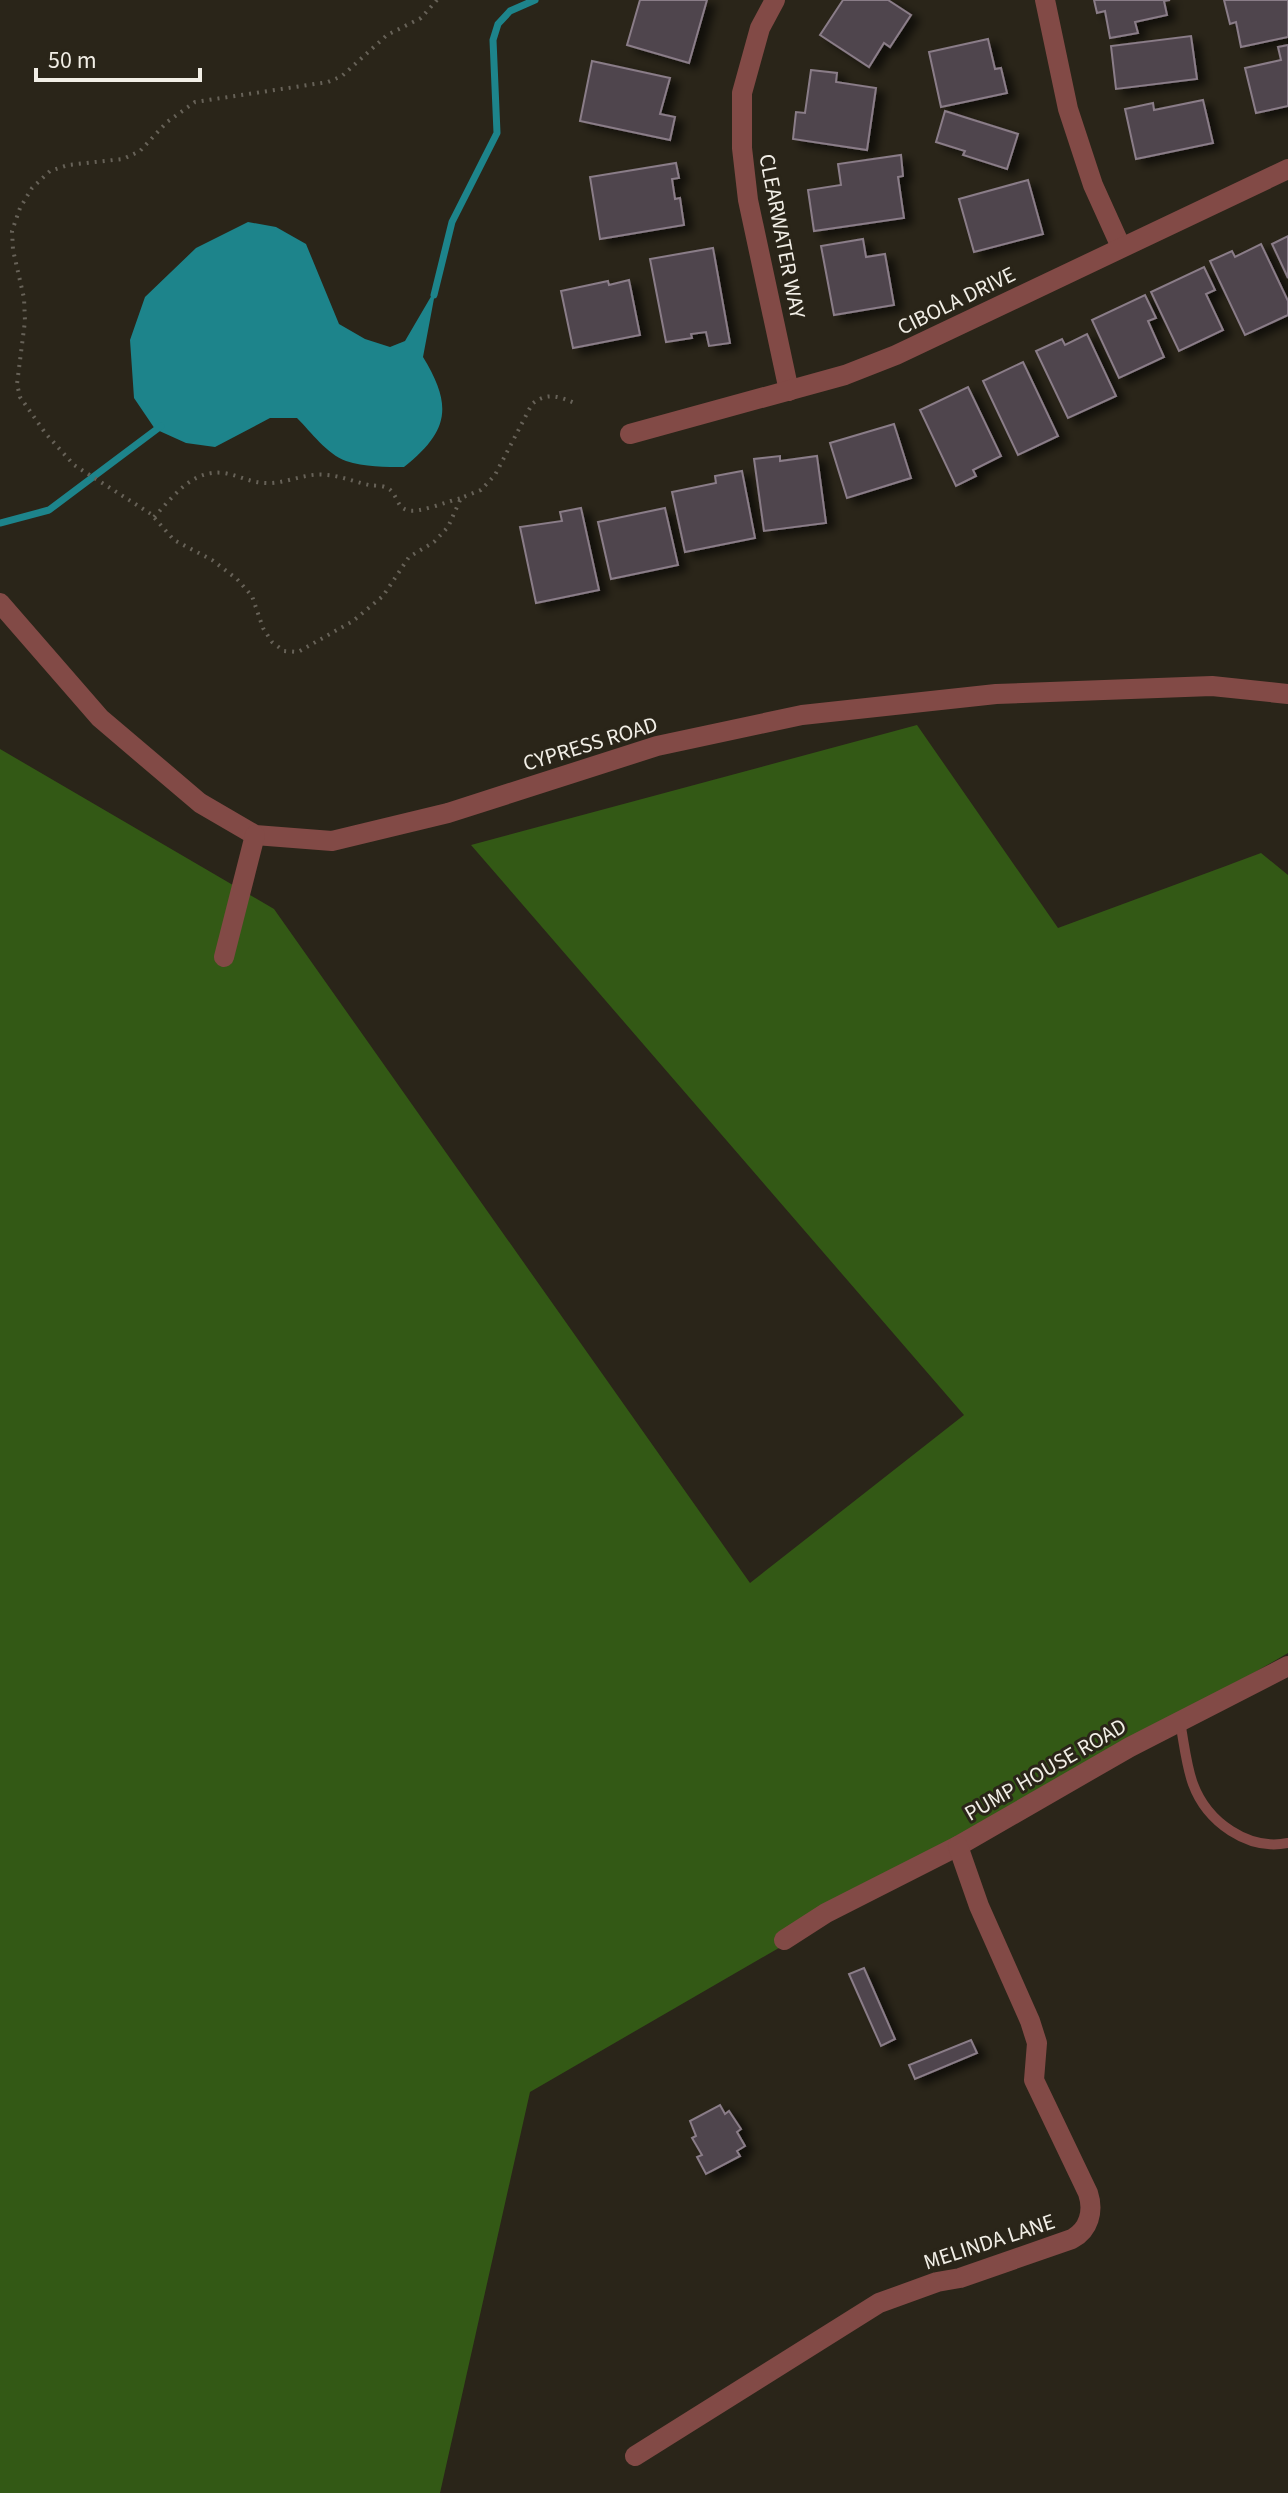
<svg xmlns="http://www.w3.org/2000/svg" width="1288" height="2493" viewBox="0 0 1288 2493" font-family="'Source Sans 3',sans-serif">
<style>
.green{fill:#335915}
.water{fill:#1d848b}
.lines{fill:none;stroke-linecap:round;stroke-linejoin:round}
.stream{stroke:#1d848b;stroke-width:7}
.building{fill:#50444e;stroke:#8a7d88;stroke-width:2;filter:url(#shadow)}
.path{stroke:#676258;stroke-width:4;stroke-dasharray:2 6;stroke-linecap:butt}
.lane{stroke:#824a46;stroke-width:10}
.street{stroke:#824a46;stroke-width:20}
.labels{text-anchor:middle;stroke-width:6;stroke-linejoin:round;paint-order:stroke}
.street-label{font-size:22px;fill:#f1eee6;stroke:#2a2519}
</style>
<defs>
<filter id="shadow"><feDropShadow dx="8" dy="5" stdDeviation="4" flood-color="#0009"/></filter>
</defs>
<rect width="100%" height="100%" fill="#2a2519"/>
<polygon class="green" points="917,725 1058,928 1261,853 1288,875 1288,1653 530,2092 440,2493 0,2493 0,749 274,909 750,1583 964,1415 471,845"/>
<path class="water" d="M248,222L276,227L306,244L339,324L365,339L390,347L405,341L436,288L423,357C453,406 449,431 404,467C386,467 364,467 346,461C327,454 311,432 297,418H270L215,447L186,443L155,429L134,398L130,340L145,297L196,248Z"/>
<g class="lines">
<g class="stream">
<polyline points="434,295 452,222 497,133 493,40 498,24 510,11 535,0"/>
<polyline points="0,523 49,510 161,426"/>
</g>
</g>
<g class="building">
<polygon points="640,0 707,0 689,63 627,45"/>
<polygon points="843,0 888,0 911,15 890,47 884,43 869,67 820,35"/>
<polygon points="1094,0 1170,0 1164,1 1167,15 1135,22 1138,33 1110,38 1105,11 1097,13"/>
<polygon points="1224,0 1288,0 1288,37 1241,47 1236,22 1230,24"/>
<polygon points="1191,36 1197,79 1116,89 1111,46"/>
<polygon points="988,39 995,69 1001,68 1007,93 941,107 929,52"/>
<polygon points="1288,45 1288,106 1256,113 1245,68 1281,60 1278,47"/>
<polygon points="592,61 670,78 660,114 675,117 670,140 580,121"/>
<polygon points="811,70 837,73 836,82 876,88 867,150 793,139 796,112 805,113"/>
<polygon points="1203,100 1213,143 1136,159 1125,109 1153,103 1154,110"/>
<polygon points="945,111 1018,134 1007,169 963,155 965,151 936,142"/>
<polygon points="901,155 903,176 898,177 904,218 814,231 808,190 841,185 838,164"/>
<polygon points="676,163 679,178 672,179 675,199 680,198 684,225 600,239 590,177"/>
<polygon points="1028,180 1043,234 974,252 959,199"/>
<polygon points="1288,236 1288,278 1272,244"/>
<polygon points="863,239 866,257 885,254 894,305 834,315 821,246"/>
<polygon points="1261,244 1288,301 1288,315 1245,335 1210,261 1232,251 1235,257"/>
<polygon points="713,248 730,343 709,346 706,332 691,334 692,338 666,342 650,259"/>
<polygon points="1204,267 1215,290 1206,294 1223,330 1179,351 1151,292"/>
<polygon points="629,280 640,335 573,348 561,291 608,281 609,285"/>
<polygon points="1145,295 1156,318 1148,321 1164,357 1119,378 1092,320"/>
<polygon points="1087,334 1116,396 1068,418 1036,351 1062,339 1065,345"/>
<polygon points="1023,362 1058,436 1018,455 983,381"/>
<polygon points="968,387 1001,456 973,470 976,476 956,486 920,410"/>
<polygon points="894,424 911,478 847,498 830,443"/>
<polygon points="780,456 780,461 817,456 826,523 764,531 754,459"/>
<polygon points="742,471 755,538 685,552 672,492 716,483 715,476"/>
<polygon points="581,508 599,590 536,603 520,527 562,521 560,512"/>
<polygon points="665,508 678,565 611,579 598,522"/>
<polygon points="864,1968 895,2039 881,2046 849,1974"/>
<polygon points="971,2040 977,2053 915,2079 909,2065"/>
<polygon points="720,2105 725,2114 729,2111 741,2129 737,2132 745,2146 737,2151 740,2156 706,2174 697,2157 702,2155 692,2138 696,2136 690,2121"/>
</g>
<g class="lines">
<g class="path">
<path d="M437,0L421,18L387,35L342,76L328,82L195,102L167,122L140,151L123,159L68,165L50,171L32,188L20,208L12,231L13,250L24,298L25,321L17,384L20,397L46,434L74,465L151,514L174,540L212,560L237,579L252,596L263,628L272,642L284,651L298,652L353,621L383,596L409,557L434,542L448,527L461,498L481,490L495,475L532,404C548,391 560,397 577,404"/>
<path d="M154,517C173,497 192,469 224,473C238,475 251,483 266,483C286,484 306,472 327,475C341,476 355,482 369,485C374,486 382,485 387,488C397,492 396,507 407,510C418,514 448,501 461,498"/>
</g>
<path class="lane" d="M1180,1722C1184,1742 1186,1765 1193,1784C1207,1822 1248,1851 1288,1843"/>
<g class="street">
<polyline points="775,0 760,28 742,93 742,148 748,200 789,391"/>
<polyline points="1045,0 1068,109 1093,185 1121,247"/>
<polyline points="630,434 845,375 896,355 1288,169"/>
<polyline points="0,603 100,718 200,803 255,835 332,841 448,813 657,746 802,715 996,694 1212,686 1288,694"/>
<polyline points="224,957 255,835"/>
<polyline points="784,1940 826,1913 958,1846 1130,1747 1288,1666"/>
<path d="M635,2456L879,2303L937,2282L960,2278L1072,2239C1089,2230 1094,2211 1088,2193L1034,2080L1037,2043L1030,2021L979,1906L958,1846"/>
</g>
</g>
<g class="labels">
<g class="street-label">
<text transform="translate(783 236) rotate(79)" y="8">CLEARWATER WAY</text>
<text transform="translate(956 300) rotate(-26)" y="8">CIBOLA DRIVE</text>
<text transform="translate(590 743) rotate(-17)" y="8">CYPRESS ROAD</text>
<text transform="translate(1045 1769) rotate(-30)" y="8">PUMP HOUSE ROAD</text>
<text transform="translate(989 2241) rotate(-18)" y="8">MELINDA LANE</text>
</g>
</g>
<path d="M36 68v12h164v-12" fill="none" stroke="#f1eee6" stroke-width="4"/>
<text x="48" y="68" font-size="24" fill="#f1eee6" stroke="#2a2519" stroke-width="6" paint-order="stroke">50 m</text>
</svg>
